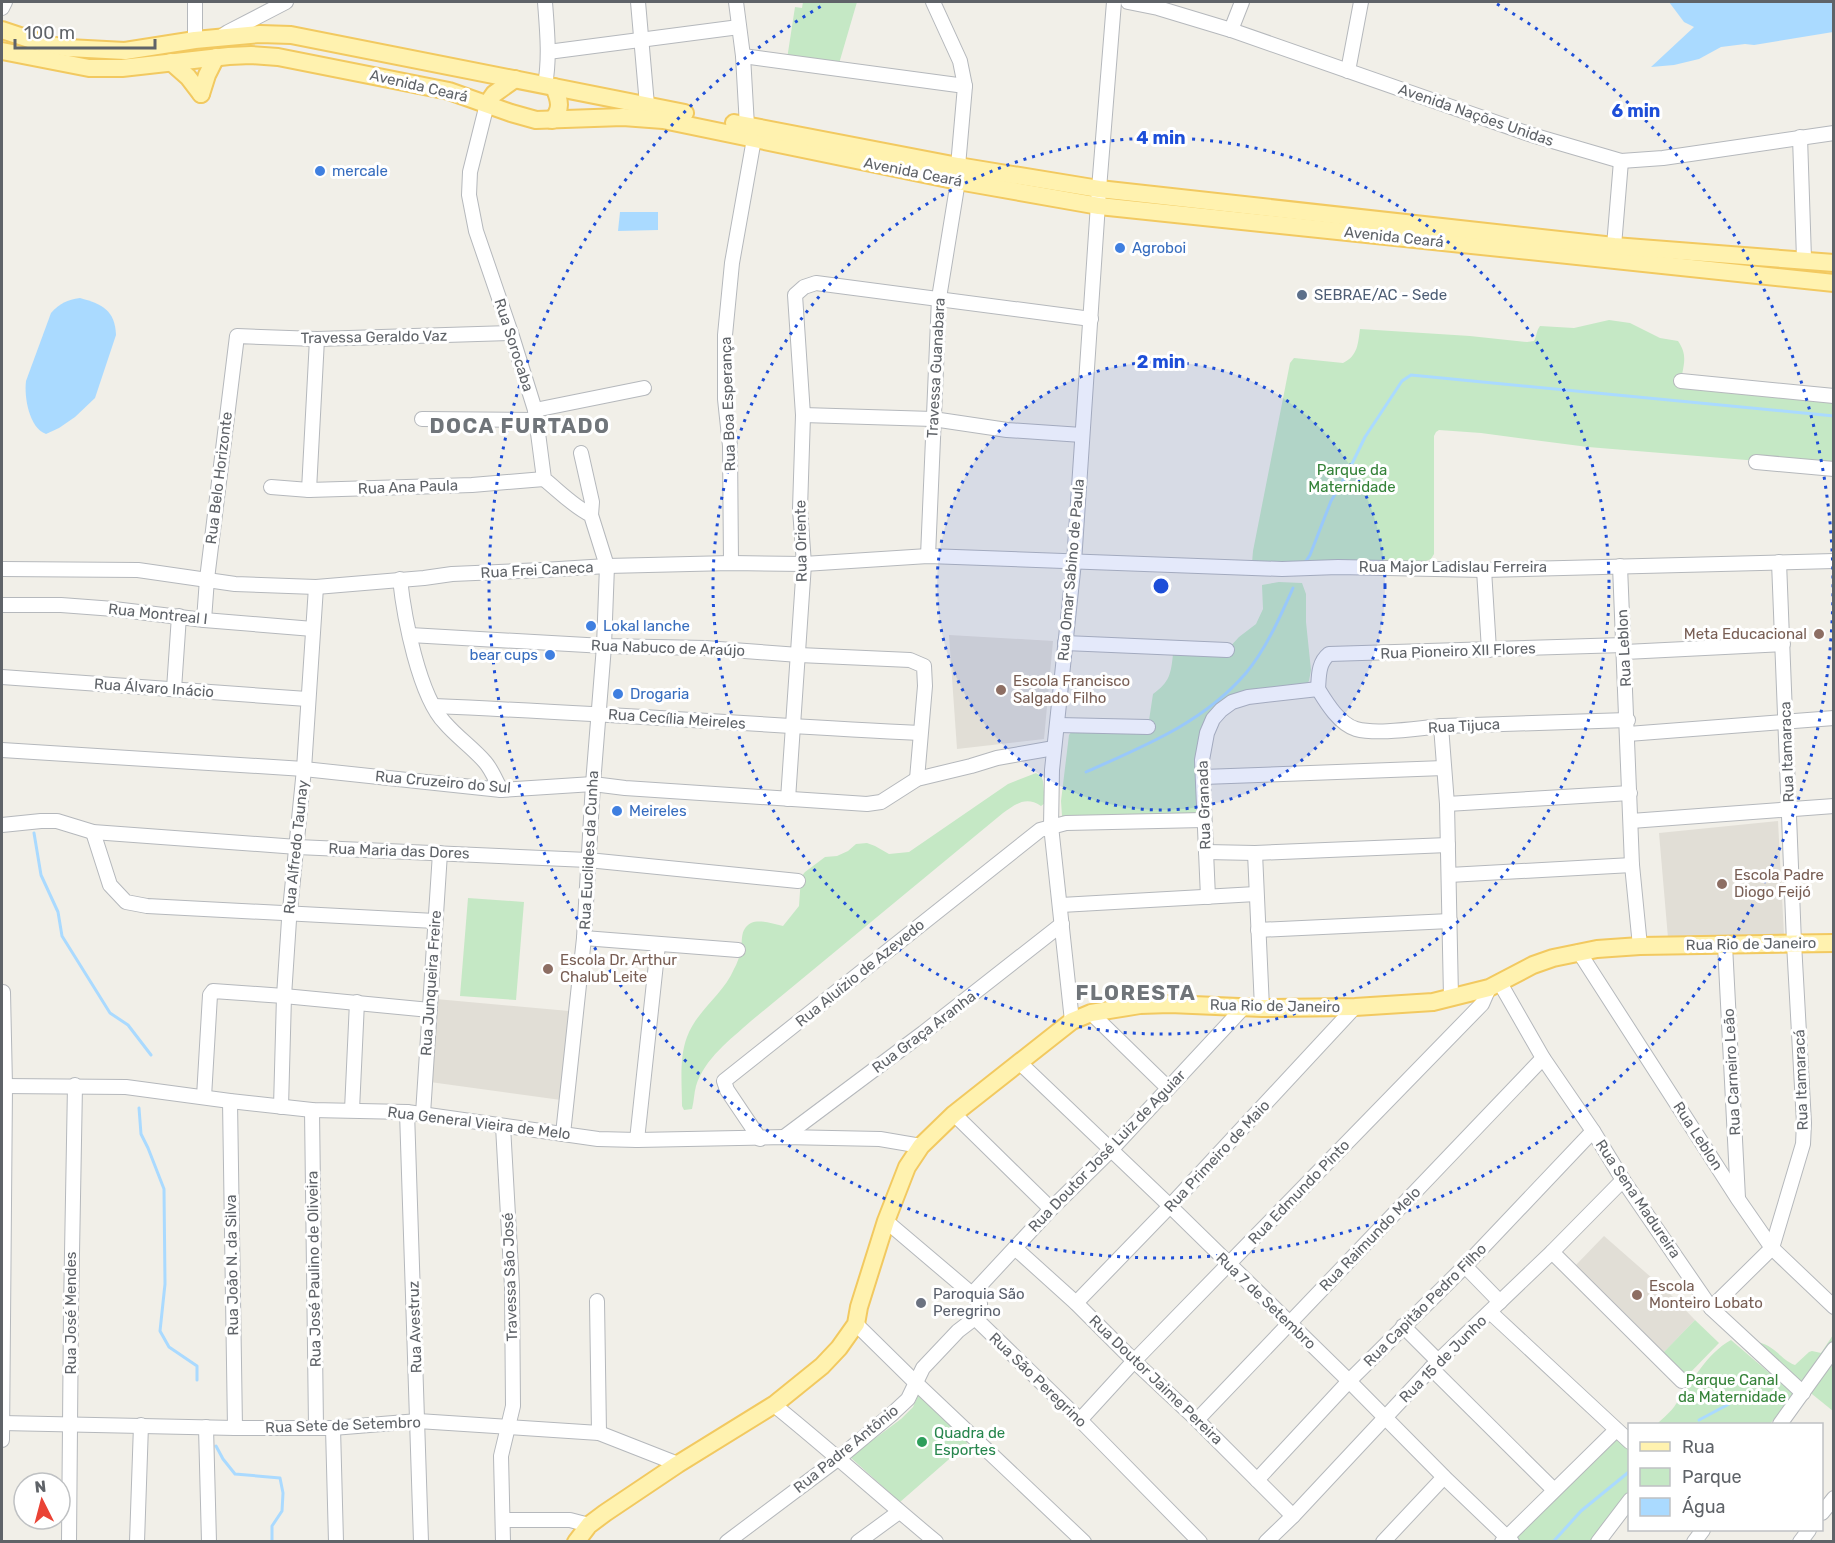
<svg xmlns="http://www.w3.org/2000/svg" width="1835" height="1543" viewBox="0 0 1835 1543" font-family="Rubik,sans-serif">
<style>
.education{fill:#e1ded6}
.green{fill:#c5e8c5}
.water{fill:#aadaff}
.lines{fill:none;stroke-linecap:round;stroke-linejoin:round}
.stream{stroke:#aadaff;stroke-width:3}
.minor-casing{stroke:#b5b8bc;stroke-width:16}
.major-casing{stroke:#f2c960;stroke-width:20}
.minor{stroke:#fff;stroke-width:14}
.major{stroke:#fff2af;stroke-width:16}
.ring{fill:none;stroke:#1d4ed8;stroke-width:3;stroke-dasharray:3 6}
.shop-dot{fill:#3f7fe0;stroke:#fff;stroke-width:2}
.service-dot{fill:#5c6f8a;stroke:#fff;stroke-width:2}
.education-dot{fill:#8d6e63;stroke:#fff;stroke-width:2}
.worship-dot{fill:#6b7280;stroke:#fff;stroke-width:2}
.leisure-dot{fill:#2e9e5b;stroke:#fff;stroke-width:2}
.labels{text-anchor:middle;stroke-width:6;stroke-linejoin:round;paint-order:stroke}
.street-label{font-size:15px;fill:#5f6368;stroke:#fff}
.shop-label{font-size:15px;fill:#366cbe;stroke:#fff;text-anchor:start}
.service-label{font-size:15px;fill:#4e5e75;stroke:#fff;text-anchor:start}
.park-label{font-size:15px;fill:#348238;stroke:#fff}
.education-label{font-size:15px;fill:#785e54;stroke:#fff;text-anchor:start}
.worship-label{font-size:15px;fill:#5b616d;stroke:#fff;text-anchor:start}
.leisure-label{font-size:15px;fill:#27864d;stroke:#fff;text-anchor:start}
.district-label{font-size:21px;font-weight:bold;letter-spacing:1.5px;fill:#70757a;stroke:#fff}
.centre{fill:#1d4ed8;stroke:#fff;stroke-width:3}
.ring-label{font-size:18px;text-anchor:middle;font-weight:bold;fill:#1d4ed8;stroke:#fff;stroke-width:6;stroke-linejoin:round;paint-order:stroke}
</style>
<rect width="100%" height="100%" fill="#f1efe8"/>
<g class="education">
<polygon points="949,635 1053,641 1044,739 957,749"/>
<polygon points="1778,821 1784,935 1668,938 1659,833"/>
<polygon points="436,999 569,1011 561,1100 430,1082"/>
<polygon points="1604,1236 1669,1293 1695,1320 1661,1355 1575,1266"/>
</g>
<g class="green">
<polygon points="803,2 857,2 838,67 787,59 795,7 802,8"/>
<path d="M1609,320L1630,323L1660,338L1678,341C1690,358 1681,368 1681,387L1833,403V467L1588,447L1481,433L1439,430L1436,432L1434,436V554L1431,559L1426,561H1364L1323,564L1282,562L1252,563L1253,551L1290,363L1294,358L1343,363C1358,356 1358,343 1360,329L1470,336L1527,342L1534,341C1537,336 1536,331 1540,326L1574,328Z"/>
<path d="M1279,582L1302,583L1306,594V622L1311,670L1309,681L1304,687L1260,695L1213,717L1198,819L1062,816L1061,801L1069,735L1072,731L1148,727L1153,694C1170,682 1171,673 1173,654L1218,657L1227,650L1239,637L1256,624L1263,609L1262,585Z"/>
<path d="M1036,773L1041,776L1043,781L1045,803L1041,806C1026,796 1016,804 1003,813L751,1021C730,1040 705,1058 696,1086C694,1093 694,1101 692,1109L684,1110L682,1106C682,1084 679,1058 687,1037C697,1010 723,995 734,969C737,964 739,957 741,952C743,941 739,930 751,923C760,919 773,924 783,926L799,906L801,877L805,872L825,857L837,856L848,851L856,844L867,843L875,846L889,854L909,852L1008,784Z"/>
<polygon points="468,898 524,902 516,1000 460,996"/>
<polygon points="1695,1320 1719,1343 1685,1378 1661,1355"/>
<path d="M1833,1335C1833,1350 1810,1372 1800,1383L1758,1342C1777,1347 1780,1359 1795,1365L1809,1352L1812,1351L1821,1353Z"/>
<path d="M1731,1340L1794,1394L1770,1424H1657C1663,1418 1671,1412 1676,1404C1692,1382 1706,1354 1731,1340Z"/>
<polygon points="1833,1359 1833,1411 1807,1390"/>
<polygon points="920,1391 971,1440 900,1502 850,1457 901,1419 913,1407"/>
<polygon points="1629,1439 1629,1513 1607,1541 1508,1542 1612,1440"/>
</g>
<g class="water">
<polygon points="1669,2 1833,2 1833,32 1754,45 1745,44 1721,47 1699,59 1674,65 1651,67 1694,27 1684,22"/>
<polygon points="620,212 658,212 658,230 618,231"/>
<path d="M80,298C102,304 115,310 116,335L95,398L75,417L59,428L46,434C29,428 24,397 26,381L51,313C60,303 67,300 80,298Z"/>
</g>
<g class="lines">
<g class="stream">
<polyline points="1306,561 1310,555 1331,501 1347,474 1365,437 1402,381 1411,375 1834,416"/>
<path d="M1086,772C1144,746 1203,723 1246,673C1266,649 1280,617 1293,588"/>
<polyline points="34,833 41,875 58,912 62,936 110,1013 128,1025 151,1055"/>
<polyline points="139,1108 141,1134 148,1148 164,1189 165,1284 160,1331 169,1347 197,1366 197,1380"/>
<polyline points="1699,1420 1729,1404"/>
<polyline points="216,1446 223,1459 235,1474 280,1478 283,1493 282,1511 272,1526 272,1542"/>
<polyline points="1553,1542 1581,1511 1630,1471"/>
</g>
<defs>
<g id="minor">
<polyline points="195,2 195,40"/>
<path d="M545,2C547,29 550,58 545,85"/>
<polyline points="638,2 647,105"/>
<polyline points="736,2 743,56 747,126"/>
<polyline points="933,2 960,61 965,86 958,166"/>
<polyline points="1128,2 1158,8 1231,30 1532,135 1621,161 1663,158 1834,133"/>
<polyline points="2,8 5,2"/>
<polyline points="1231,30 1242,2"/>
<polyline points="219,38 228,32 286,2"/>
<polyline points="548,52 739,27"/>
<polyline points="743,56 965,86"/>
<polyline points="1348,71 1361,2"/>
<path d="M487,104L470,172L469,195L476,231L511,333L535,410L544,479C560,492 573,506 591,515L607,566L604,646L593,784L584,938L563,1134"/>
<polyline points="1800,137 1804,259"/>
<polyline points="1614,246 1621,161"/>
<polyline points="1681,381 1834,396"/>
<polyline points="535,410 644,388"/>
<polyline points="803,415 933,419 1007,430 1082,435"/>
<polyline points="422,419 536,420"/>
<polyline points="581,453 592,502 591,515"/>
<polyline points="1756,462 1834,469"/>
<polyline points="271,487 309,490 472,485 544,479"/>
<polyline points="309,490 317,339"/>
<polyline points="928,556 939,298 958,181"/>
<polyline points="731,563 730,446 725,399 725,335 732,263 754,139"/>
<polyline points="1620,566 1632,865 1640,946"/>
<polyline points="2,569 138,570 235,584 316,587 424,578 452,574 543,570 607,566 731,563 804,564 928,556 1282,569 1338,567 1484,570 1834,561"/>
<polyline points="1484,570 1489,650"/>
<path d="M400,579C404,617 419,696 445,723C457,737 473,748 485,762C492,770 496,781 501,790"/>
<polyline points="2,605 61,605 114,609 204,620 313,629"/>
<polyline points="204,620 207,579 237,336 317,339 511,333"/>
<polyline points="410,635 604,646 705,648 799,655 910,660 924,666 925,686 917,779"/>
<polyline points="1065,643 1227,650"/>
<polyline points="1625,652 1783,644"/>
<polyline points="2,677 307,699"/>
<polyline points="174,689 179,616"/>
<path d="M1318,689C1319,676 1318,663 1329,654L1624,645"/>
<path d="M1318,689C1326,702 1339,724 1356,729C1378,735 1418,728 1443,726C1504,724 1566,722 1628,720"/>
<path d="M434,706C596,713 758,725 920,733"/>
<polyline points="1058,725 1148,727"/>
<polyline points="1441,726 1447,804 1451,997"/>
<polyline points="1628,734 1834,718"/>
<polyline points="2,750 304,769 501,790 593,784 625,788 867,804 881,802 917,779 971,766 997,758 1054,748"/>
<polyline points="1203,777 1444,768"/>
<polyline points="788,799 804,564 800,509 803,415 795,295 804,287 816,283 1091,319"/>
<polyline points="1447,804 1630,793"/>
<polyline points="1631,821 1834,806"/>
<polyline points="2,825 41,821 57,821 93,832 297,847 588,860 798,881"/>
<polyline points="93,832 110,885 126,902 147,906 435,921"/>
<polyline points="1206,852 1255,853 1448,845"/>
<polyline points="1255,853 1262,1008"/>
<polyline points="1449,875 1632,865"/>
<polyline points="1208,897 1202,760 1207,733 1213,719 1221,710 1232,702 1248,697 1318,689"/>
<polyline points="1061,905 1256,894"/>
<polyline points="1258,930 1450,921"/>
<polyline points="584,938 738,950"/>
<polyline points="1725,945 1738,1198"/>
<polyline points="1579,952 1738,1199 1772,1248 1834,1307"/>
<polyline points="1500,983 1543,1058 1593,1131 1623,1180 1711,1308 1803,1393"/>
<polyline points="1091,1013 1168,1088"/>
<polyline points="1072,1021 1051,826 1052,770 1074,562 1099,189 1114,2"/>
<polyline points="1019,1062 1170,1206 1349,1381 1444,1477 1512,1542"/>
<polyline points="2,1086 126,1087 230,1101 312,1110 407,1112 598,1139 637,1140 784,1137 880,1139 921,1146"/>
<polyline points="204,1097 210,995 213,991 284,996 430,1010"/>
<polyline points="230,1101 235,1428"/>
<polyline points="281,1107 284,996 289,920 304,769 316,587"/>
<polyline points="312,1110 316,1427"/>
<polyline points="352,1110 357,1002"/>
<polyline points="407,1112 421,1542"/>
<polyline points="423,1114 440,853"/>
<polyline points="954,1114 1051,1209"/>
<polyline points="784,1137 923,1033 1062,924"/>
<polyline points="760,1139 727,1090 724,1081 1040,830 1066,823 1204,820"/>
<polyline points="637,1140 658,945"/>
<polyline points="886,1221 972,1294 980,1304 975,1318 1080,1420 1200,1542"/>
<polyline points="1015,1248 1076,1303 1134,1361 1197,1420 1293,1516"/>
<polyline points="1552,1252 1682,1381"/>
<polyline points="1465,1266 1500,1302"/>
<polyline points="972,1294 1051,1209 1111,1150 1243,1008"/>
<polyline points="597,1301 599,1433"/>
<polyline points="1076,1303 1170,1206 1355,1007"/>
<polyline points="1711,1308 1772,1248 1803,1144 1804,1123 1794,943 1779,562"/>
<polyline points="1490,1312 1630,1442"/>
<polyline points="856,1324 917,1384 1084,1542"/>
<polyline points="1403,1326 1438,1361"/>
<polyline points="1431,1368 1554,1490"/>
<path d="M775,1404L779,1409C832,1452 883,1498 936,1542"/>
<polyline points="1080,1420 1134,1361 1482,1004 1489,988"/>
<polyline points="1197,1420 1543,1058"/>
<polyline points="2,1423 235,1428 333,1428 418,1421 599,1433 678,1464"/>
<polyline points="1780,1424 1834,1349"/>
<polyline points="206,1427 209,1542"/>
<polyline points="333,1428 336,1542"/>
<polyline points="2,1440 5,1086 3,992"/>
<polyline points="1257,1480 1349,1381 1465,1266 1593,1131"/>
<polyline points="1822,1513 1834,1498"/>
<polyline points="503,1520 570,1520 589,1525"/>
<polyline points="69,1542 71,1310 75,1085"/>
<polyline points="137,1542 141,1425"/>
<polyline points="503,1542 501,1456 513,1406 512,1287 503,1126"/>
<polyline points="727,1542 839,1458 893,1413 908,1399 923,1368 958,1331 975,1318"/>
<polyline points="858,1542 899,1512"/>
<polyline points="1266,1542 1293,1516 1438,1361 1552,1252 1623,1180"/>
<polyline points="1383,1542 1444,1477"/>
<polyline points="1502,1542 1616,1430"/>
<polyline points="1598,1542 1630,1500"/>
<polyline points="1694,1542 1703,1530"/>
<polyline points="1800,1542 1809,1530"/>
</g>
<g id="major">
<polyline points="2,30 44,44 68,48 125,51 195,40 260,34 291,35 685,113"/>
<polyline points="2,51 89,68 122,68 229,56 251,55 278,57 449,91 511,113 536,120 623,117 663,120 958,181 1099,206 1834,283"/>
<polyline points="171,62 188,77 201,94"/>
<polyline points="201,94 207,75 216,57"/>
<polyline points="487,104 494,94 515,79"/>
<path d="M552,120C562,109 560,101 554,87"/>
<polyline points="734,123 958,166 1099,189 1614,246 1834,263"/>
<polyline points="576,1542 589,1525 605,1513 678,1464 775,1404 822,1366 839,1348 856,1324 859,1307 886,1221 907,1167 921,1146 954,1114 1072,1021 1091,1013 1140,1005 1170,1004 1262,1008 1355,1007 1433,1002 1489,988 1533,965 1553,958 1597,949 1640,946 1834,943"/>
</g>
</defs>
<use href="#minor" class="minor-casing"/>
<use href="#major" class="major-casing"/>
<use href="#minor" class="minor"/>
<use href="#major" class="major"/>
</g>
<circle cx="1161" cy="586" r="224" fill="#1d4ed8" fill-opacity=".12"/>
<g class="ring">
<circle cx="1161" cy="586" r="224"/>
<circle cx="1161" cy="586" r="448"/>
<path d="M1497 4A672 672 0 1 1 825 4"/>
</g>
<g class="shop-dot">
<circle cx="320" cy="171" r="6"/>
<circle cx="1120" cy="248" r="6"/>
<circle cx="591" cy="626" r="6"/>
<circle cx="550" cy="655" r="6"/>
<circle cx="618" cy="694" r="6"/>
<circle cx="617" cy="811" r="6"/>
</g>
<circle class="service-dot" cx="1302" cy="295" r="6"/>
<g class="education-dot">
<circle cx="1819" cy="634" r="6"/>
<circle cx="1001" cy="690" r="6"/>
<circle cx="1722" cy="884" r="6"/>
<circle cx="548" cy="969" r="6"/>
<circle cx="1637" cy="1295" r="6"/>
</g>
<circle class="worship-dot" cx="921" cy="1303" r="6"/>
<circle class="leisure-dot" cx="922" cy="1442" r="6"/>
<g class="labels">
<g class="street-label">
<text transform="translate(419 86) rotate(13)" y="5">Avenida Ceará</text>
<text transform="translate(1476 115) rotate(19)" y="5">Avenida Nações Unidas</text>
<text transform="translate(913 172) rotate(11)" y="5">Avenida Ceará</text>
<text transform="translate(1394 237) rotate(6)" y="5">Avenida Ceará</text>
<text transform="translate(374 337) rotate(-1)" y="5">Travessa Geraldo Vaz</text>
<text transform="translate(514 345) rotate(72)" y="5">Rua Sorocaba</text>
<text transform="translate(936 368) rotate(-87)" y="5">Travessa Guanabara</text>
<text transform="translate(728 404) rotate(-92)" y="5">Rua Boa Esperança</text>
<text transform="translate(219 478) rotate(-83)" y="5">Rua Belo Horizonte</text>
<text transform="translate(408 487) rotate(-2)" y="5">Rua Ana Paula</text>
<text transform="translate(801 541) rotate(-91)" y="5">Rua Oriente</text>
<text x="1453" y="572">Rua Major Ladislau Ferreira</text>
<text transform="translate(537 570) rotate(-3)" y="5">Rua Frei Caneca</text>
<text transform="translate(1071 570) rotate(-85)" y="5">Rua Omar Sabino de Paula</text>
<text transform="translate(158 614) rotate(6)" y="5">Rua Montreal I</text>
<text transform="translate(668 648) rotate(2)" y="5">Rua Nabuco de Araújo</text>
<text transform="translate(1624 648) rotate(-93)" y="5">Rua Leblon</text>
<text transform="translate(1458 651) rotate(-2)" y="5">Rua Pioneiro XII Flores</text>
<text transform="translate(154 688) rotate(4)" y="5">Rua Álvaro Inácio</text>
<text transform="translate(677 719) rotate(4)" y="5">Rua Cecília Meireles</text>
<text transform="translate(1464 726) rotate(-3)" y="5">Rua Tijuca</text>
<text transform="translate(1787 752) rotate(-92)" y="5">Rua Itamaraca</text>
<text transform="translate(443 782) rotate(5)" y="5">Rua Cruzeiro do Sul</text>
<text transform="translate(1204 805) rotate(-92)" y="5">Rua Granada</text>
<text transform="translate(296 847) rotate(-84)" y="5">Rua Alfredo Taunay</text>
<text transform="translate(589 850) rotate(-87)" y="5">Rua Euclides da Cunha</text>
<text transform="translate(399 851) rotate(2)" y="5">Rua Maria das Dores</text>
<text transform="translate(1751 944) rotate(-1)" y="5">Rua Rio de Janeiro</text>
<text transform="translate(860 973) rotate(-39)" y="5">Rua Aluízio de Azevedo</text>
<text transform="translate(431 983) rotate(-86)" y="5">Rua Junqueira Freire</text>
<text transform="translate(1275 1006) rotate(1)" y="5">Rua Rio de Janeiro</text>
<text transform="translate(924 1032) rotate(-37)" y="5">Rua Graça Aranha</text>
<text transform="translate(1732 1072) rotate(-93)" y="5">Rua Carneiro Leão</text>
<text transform="translate(1801 1080) rotate(-92)" y="5">Rua Itamaracá</text>
<text transform="translate(479 1123) rotate(7)" y="5">Rua General Vieira de Melo</text>
<text transform="translate(1698 1136) rotate(57)" y="5">Rua Leblon</text>
<text transform="translate(1107 1151) rotate(-46)" y="5">Rua Doutor José Luiz de Aguiar</text>
<text transform="translate(1217 1156) rotate(-47)" y="5">Rua Primeiro de Maio</text>
<text transform="translate(1299 1192) rotate(-46)" y="5">Rua Edmundo Pinto</text>
<text transform="translate(1638 1199) rotate(56)" y="5">Rua Sena Madureira</text>
<text transform="translate(1370 1239) rotate(-46)" y="5">Rua Raimundo Melo</text>
<text transform="translate(232 1265) rotate(-91)" y="5">Rua João N. da Silva</text>
<text transform="translate(314 1269) rotate(-91)" y="5">Rua José Paulino de Oliveira</text>
<text transform="translate(510 1277) rotate(-92)" y="5">Travessa São José</text>
<text transform="translate(1266 1301) rotate(44)" y="5">Rua 7 de Setembro</text>
<text transform="translate(1425 1305) rotate(-45)" y="5">Rua Capitão Pedro Filho</text>
<text transform="translate(71 1313) rotate(-90)" y="5">Rua José Mendes</text>
<text transform="translate(415 1327) rotate(-92)" y="5">Rua Avestruz</text>
<text transform="translate(1443 1359) rotate(-45)" y="5">Rua 15 de Junho</text>
<text transform="translate(1038 1380) rotate(44)" y="5">Rua São Peregrino</text>
<text transform="translate(1156 1380) rotate(44)" y="5">Rua Doutor Jaime Pereira</text>
<text transform="translate(343 1425) rotate(-2)" y="5">Rua Sete de Setembro</text>
<text transform="translate(846 1449) rotate(-39)" y="5">Rua Padre Antônio</text>
</g>
<g class="shop-label">
<text x="332" y="176">mercale</text>
<text x="1132" y="253">Agroboi</text>
<text x="603" y="631">Lokal lanche</text>
<text x="538" y="660" text-anchor="end">bear cups</text>
<text x="630" y="699">Drogaria</text>
<text x="629" y="816">Meireles</text>
</g>
<g class="service-label">
<text x="1314" y="300">SEBRAE/AC - Sede</text>
</g>
<g class="park-label">
<text x="1352" y="475">Parque da<tspan x="1352" dy="17">Maternidade</tspan></text>
<text x="1732" y="1385">Parque Canal<tspan x="1732" dy="17">da Maternidade</tspan></text>
</g>
<g class="education-label">
<text x="1807" y="639" text-anchor="end">Meta Educacional</text>
<text x="1013" y="686">Escola Francisco<tspan x="1013" dy="17">Salgado Filho</tspan></text>
<text x="1734" y="880">Escola Padre<tspan x="1734" dy="17">Diogo Feijó</tspan></text>
<text x="560" y="965">Escola Dr. Arthur<tspan x="560" dy="17">Chalub Leite</tspan></text>
<text x="1649" y="1291">Escola<tspan x="1649" dy="17">Monteiro Lobato</tspan></text>
</g>
<g class="worship-label">
<text x="933" y="1299">Paroquia São<tspan x="933" dy="17">Peregrino</tspan></text>
</g>
<g class="leisure-label">
<text x="934" y="1438">Quadra de<tspan x="934" dy="17">Esportes</tspan></text>
</g>
<g class="district-label">
<text x="520" y="433">DOCA FURTADO</text>
<text x="1136" y="1000">FLORESTA</text>
</g>
</g>
<circle cx="1161" cy="586" r="9" class="centre"/>
<g class="ring-label">
<text x="1636" y="117">6 min</text>
<text x="1161" y="144">4 min</text>
<text x="1161" y="368">2 min</text>
</g>
<rect width="1835" height="1543" fill="none" stroke="#5f6368" stroke-width="6"/>
<rect x="1628" y="1423" width="195" height="108" fill="#ffffff" stroke="#bfc1c3" stroke-width="1.5"/>
<rect x="1640" y="1442" width="30" height="9" fill="#fff2af" stroke="#bfc1c3" stroke-width="1.5"/>
<text x="1682" y="1453" font-size="18" fill="#5f6368">Rua</text>
<rect x="1640" y="1468" width="30" height="18" fill="#c5e8c5" stroke="#bfc1c3" stroke-width="1.5"/>
<text x="1682" y="1483" font-size="18" fill="#5f6368">Parque</text>
<rect x="1640" y="1498" width="30" height="18" fill="#aadaff" stroke="#bfc1c3" stroke-width="1.5"/>
<text x="1682" y="1513" font-size="18" fill="#5f6368">Água</text>
<g transform="translate(42 1501) rotate(354)"><circle r="28" fill="#ffffff" stroke="#bfc1c3" stroke-width="1.5"/>
<path d="M0-4.5L10 22L0 15L-10 22Z" fill="#ea4335"/>
<text y="-9" font-size="16" font-weight="bold" text-anchor="middle" fill="#5f6368">N</text>
</g>
<path d="M15 39v9h140v-9" fill="none" stroke="#5f6368" stroke-width="3"/>
<text x="24" y="39" font-size="18" fill="#5f6368" stroke="#ffffff" stroke-width="4.5" paint-order="stroke">100 m</text>
</svg>
